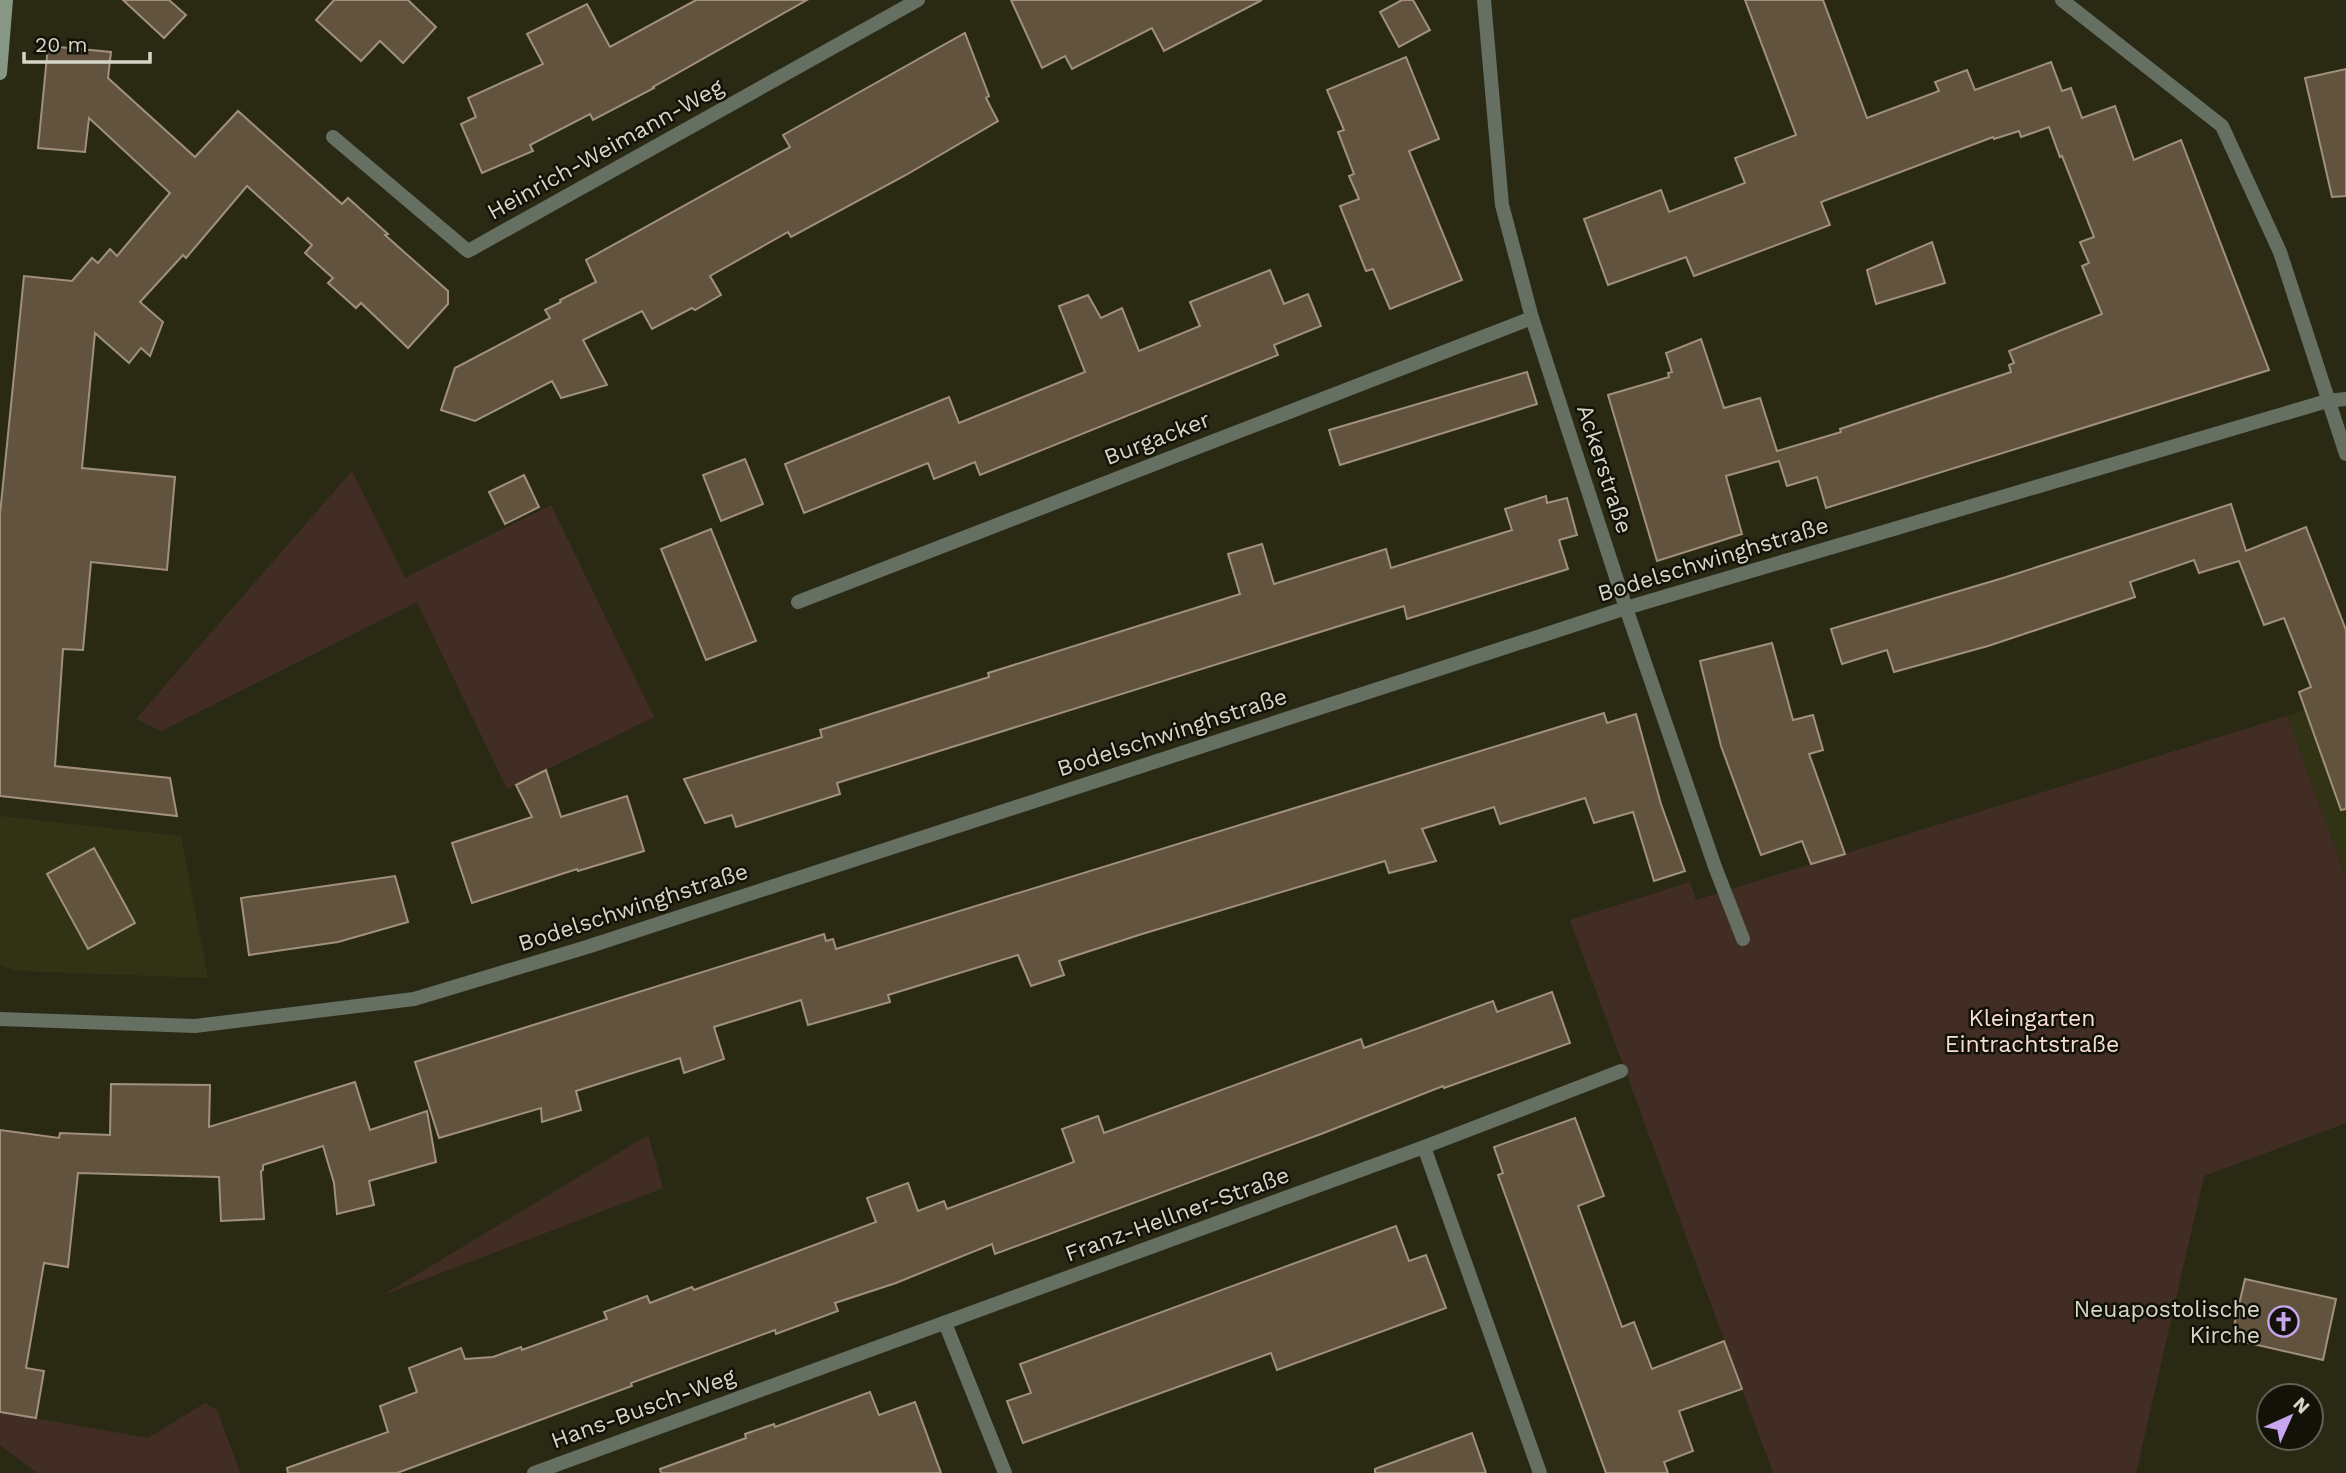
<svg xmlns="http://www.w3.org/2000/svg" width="2346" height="1473" viewBox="0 0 2346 1473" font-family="'Work Sans',sans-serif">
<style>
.built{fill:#323214}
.green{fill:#422d25}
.building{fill:#62533f;stroke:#a1917b;stroke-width:2}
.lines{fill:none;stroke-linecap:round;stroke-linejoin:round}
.minor{stroke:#656f62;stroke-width:14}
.secondary{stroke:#869783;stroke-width:14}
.labels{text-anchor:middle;stroke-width:5;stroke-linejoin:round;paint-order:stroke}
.street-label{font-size:23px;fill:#d6d6c8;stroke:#121208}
.park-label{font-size:23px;fill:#f8ddd3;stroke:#121208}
.poi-label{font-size:23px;fill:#d6d6c8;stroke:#121208;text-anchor:end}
</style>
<rect width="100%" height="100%" fill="#2a2a14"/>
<g class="built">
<polygon points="2346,698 2346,878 2287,716"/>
<polygon points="0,816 181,836 208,978 16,971 0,966"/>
</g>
<g class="green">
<polygon points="352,471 405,578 551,505 654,717 507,789 417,602 161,731 136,719"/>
<polygon points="2287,716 2346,878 2346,1123 2204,1176 2136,1473 1773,1473 1570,920 1690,882 1696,900"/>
<polygon points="648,1135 663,1188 383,1295"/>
<polygon points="205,1403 217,1410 240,1473 38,1473 0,1445 0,1412 148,1438"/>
</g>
<g class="building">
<polygon points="123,0 169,0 186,15 164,38"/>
<polygon points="334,0 408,0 436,27 403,63 380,41 361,61 316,20"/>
<polygon points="696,0 807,0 653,87 654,88 593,120 590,114 530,145 533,151 482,173 461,124 476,117 468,98 543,64 527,34 587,4 610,47"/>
<polygon points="1011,0 1262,0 1164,51 1152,28 1072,69 1065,56 1042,68"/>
<polygon points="1402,0 1413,0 1430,30 1399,47 1380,12"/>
<polygon points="1745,0 1823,0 1867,118 1939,91 1935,82 1967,70 1975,90 2051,62 2062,91 2071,88 2082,118 2115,106 2134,160 2181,140 2269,370 1826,508 1817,477 1787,486 1779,461 1726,476 1742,534 1657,561 1608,395 1669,377 1668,373 1672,372 1666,353 1701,339 1724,408 1760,398 1777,451 1841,432 1840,429 2011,372 2009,365 2014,363 2009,351 2102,314 2082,266 2089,263 2080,242 2094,237 2062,156 2060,157 2049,127 2021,137 2019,131 1994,139 1993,137 1821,202 1830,225 1694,276 1686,257 1608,285 1584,219 1661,190 1669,212 1745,183 1735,158 1796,135"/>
<polygon points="965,33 989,96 986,98 998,121 906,175 791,237 788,232 710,276 721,295 695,310 692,308 652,329 642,311 583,340 607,385 561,398 552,381 475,421 441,410 455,368 550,318 545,310 561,302 560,300 596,282 586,260 790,147 783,135"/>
<polygon points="48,46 111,52 108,78 195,157 238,111 342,204 348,198 388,234 385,235 448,291 448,304 408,348 361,303 356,308 328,283 333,278 305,253 312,245 247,186 186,258 183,255 140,302 163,322 150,356 141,348 129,363 95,333 82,468 175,477 167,570 91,562 83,650 63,649 55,766 170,778 177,816 0,796 0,514 24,276 72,281 92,258 98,263 110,249 117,256 170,193 89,118 85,152 38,148"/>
<polygon points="1406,57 1439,139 1409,151 1462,280 1390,309 1373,269 1366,271 1340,206 1359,199 1349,176 1354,174 1338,132 1344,130 1327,90"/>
<polygon points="2346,69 2346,196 2332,197 2305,78"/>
<polygon points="1932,242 1945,283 1876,304 1867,270"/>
<polygon points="1270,270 1284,304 1308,294 1321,326 1274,345 1278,355 980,475 975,462 934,479 928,463 804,513 785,464 949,397 959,423 1085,372 1059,306 1088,295 1101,318 1122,308 1139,351 1200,326 1190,302"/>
<polygon points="1527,372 1537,404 1340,465 1329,430"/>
<polygon points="745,459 763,504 721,521 703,475"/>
<polygon points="524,475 539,507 505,524 489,492"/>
<polygon points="1546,496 1547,503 1567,498 1577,535 1559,540 1568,569 1407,619 1404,606 1352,622 837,783 840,794 736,827 732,815 705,823 684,779 822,737 820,730 989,677 988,673 1240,594 1228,554 1262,544 1274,584 1386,549 1391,568 1512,530 1505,509"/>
<polygon points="2231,504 2246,551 2306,527 2346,630 2346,809 2341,810 2299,692 2311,687 2284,618 2264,625 2239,561 2199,573 2194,560 2130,582 2135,597 1988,646 1894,672 1887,650 1842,664 1831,629 2003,578"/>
<polygon points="711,529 756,641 706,660 661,549"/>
<polygon points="1772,643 1793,720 1813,715 1823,750 1809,754 1845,854 1811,864 1802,841 1761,855 1721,746 1700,661"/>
<polygon points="1604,713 1607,723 1636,714 1661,804 1685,871 1654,881 1633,812 1594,823 1585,798 1500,824 1494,807 1422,829 1436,861 1389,873 1385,861 1142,934 1059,961 1064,975 1031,986 1018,955 888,995 890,1002 808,1025 801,1000 714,1027 724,1059 684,1073 680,1058 576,1091 581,1110 542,1122 541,1108 439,1138 415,1062 824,934 826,941 833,939 836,949"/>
<polygon points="546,770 561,817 627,796 644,851 578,871 577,869 472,903 452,843 532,817 516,785"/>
<polygon points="94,848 135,923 88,949 47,874"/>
<polygon points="395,876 408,922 338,942 249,955 241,898"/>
<polygon points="1552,992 1570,1043 1444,1088 1443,1086 1321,1134 995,1254 992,1244 896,1283 835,1303 838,1311 776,1334 775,1330 631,1383 632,1386 397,1473 288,1473 287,1468 388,1432 380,1406 417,1392 409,1368 461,1348 465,1359 493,1357 521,1347 522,1350 607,1319 604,1312 647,1296 650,1303 692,1287 694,1290 876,1222 867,1198 908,1183 918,1211 944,1201 947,1209 1074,1162 1062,1129 1098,1116 1104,1133 1361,1039 1364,1048 1493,1001 1497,1012"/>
<polygon points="355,1082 370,1130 427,1111 436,1162 369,1181 374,1205 337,1214 334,1183 323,1146 263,1165 263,1170 261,1171 264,1219 221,1221 219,1177 78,1173 68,1267 44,1263 26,1368 44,1371 36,1418 0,1412 0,1130 59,1138 60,1133 110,1135 111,1084 210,1085 209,1127"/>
<polygon points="1575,1118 1604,1196 1578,1206 1622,1327 1634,1322 1652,1369 1724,1341 1742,1389 1679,1411 1693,1451 1664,1462 1668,1473 1606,1473 1498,1175 1503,1173 1494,1147"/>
<polygon points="1396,1226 1409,1261 1426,1255 1446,1308 1277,1370 1271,1353 1023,1443 1007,1401 1031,1393 1020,1364"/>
<polygon points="2245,1279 2336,1299 2323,1360 2231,1339"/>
<polygon points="870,1392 879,1415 915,1402 941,1473 661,1473 660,1469 746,1438 745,1434 774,1424 775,1427"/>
<polygon points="1472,1433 1486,1473 1375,1473 1375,1469"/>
</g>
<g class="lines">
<g class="minor">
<polyline points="1484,0 1502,205 1532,318 1626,608 1715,867 1743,939"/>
<polyline points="2062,0 2222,126 2280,252 2346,454"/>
<polyline points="333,137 468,251 918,0"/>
<polyline points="798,602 1532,318"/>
<polyline points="0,1019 195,1026 414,999 587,947 1626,608 2327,401 2346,399"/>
<polyline points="1424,1147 1540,1473"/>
<polyline points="945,1323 1005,1473"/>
<polyline points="534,1473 1424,1147 1621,1071"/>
</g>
<polyline class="secondary" points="0,73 6,0"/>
</g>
<defs>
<symbol id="church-ring" viewBox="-11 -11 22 22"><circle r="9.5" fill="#121208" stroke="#c7a6ef" stroke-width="1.5"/><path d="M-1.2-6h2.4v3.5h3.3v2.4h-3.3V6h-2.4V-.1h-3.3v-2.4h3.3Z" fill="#c7a6ef"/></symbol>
</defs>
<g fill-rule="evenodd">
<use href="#church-ring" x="2266" y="1304" width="35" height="35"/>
</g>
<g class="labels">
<g class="street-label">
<text transform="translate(605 149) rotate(-29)" y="8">Heinrich-Weimann-Weg</text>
<text transform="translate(1157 438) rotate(-21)" y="8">Burgacker</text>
<text transform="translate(1605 469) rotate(72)" y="8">Ackerstraße</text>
<text transform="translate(1713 559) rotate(-17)" y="8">Bodelschwinghstraße</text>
<text transform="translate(1172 732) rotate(-18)" y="8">Bodelschwinghstraße</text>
<text transform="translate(633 907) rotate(-18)" y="8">Bodelschwinghstraße</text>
<text transform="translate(1177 1214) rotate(-20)" y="8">Franz-Hellner-Straße</text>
<text transform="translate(643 1408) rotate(-20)" y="8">Hans-Busch-Weg</text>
</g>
<g class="park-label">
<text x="2032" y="1026">Kleingarten<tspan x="2032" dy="26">Eintrachtstraße</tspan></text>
</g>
<g class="poi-label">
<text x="2260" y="1317">Neuapostolische<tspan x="2260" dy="26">Kirche</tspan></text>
</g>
</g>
<g transform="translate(2290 1417) rotate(45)"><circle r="33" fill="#121208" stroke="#606055" stroke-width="2"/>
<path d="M0-5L12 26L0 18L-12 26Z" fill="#c7a6ef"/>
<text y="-10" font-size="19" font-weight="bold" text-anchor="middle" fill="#d6d6c8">N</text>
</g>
<path d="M24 52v10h126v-10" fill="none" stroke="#d6d6c8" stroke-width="3.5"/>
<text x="35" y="52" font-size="21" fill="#d6d6c8" stroke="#121208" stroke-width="5" paint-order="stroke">20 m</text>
</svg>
